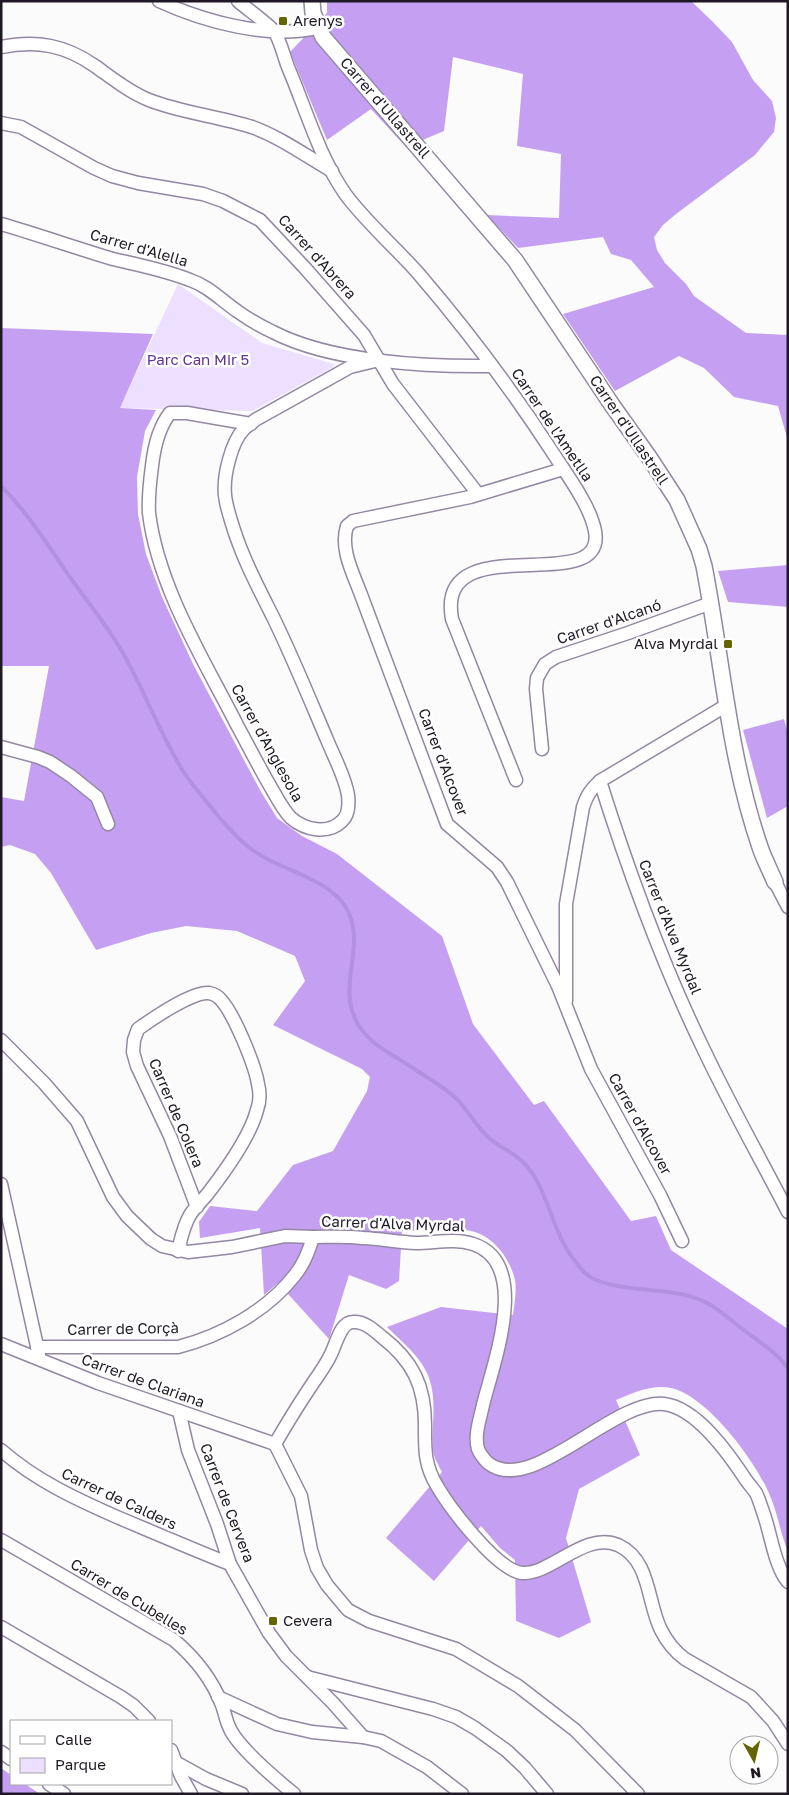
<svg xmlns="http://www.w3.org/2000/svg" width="789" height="1795" viewBox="0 0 789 1795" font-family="'Golos Text',sans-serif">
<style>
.green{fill:#ecdfff}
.forest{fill:#c5a0f2}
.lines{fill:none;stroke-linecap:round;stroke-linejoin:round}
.stream{stroke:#b490e0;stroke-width:4}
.minor-casing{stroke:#9387a3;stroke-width:15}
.tertiary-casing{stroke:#9387a3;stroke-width:18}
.minor{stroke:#fff;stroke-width:12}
.tertiary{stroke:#fff;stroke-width:15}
.poi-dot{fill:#636500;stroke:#fff;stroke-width:2}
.labels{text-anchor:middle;stroke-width:5;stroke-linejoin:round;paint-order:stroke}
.poi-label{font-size:15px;fill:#1e1924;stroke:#fff;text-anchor:start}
.street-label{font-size:15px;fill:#1e1924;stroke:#fff}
.park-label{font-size:15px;fill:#633391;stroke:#fff}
</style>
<rect width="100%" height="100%" fill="#fbfbfb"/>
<polygon class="green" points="178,284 262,343 334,364 333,367 252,411 120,408"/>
<g class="forest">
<polygon points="327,1 691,1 712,21 732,42 753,80 772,101 776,118 774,132 755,155 676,214 663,225 654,237 657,250 665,263 686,284 694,296 746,333 788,335 788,441 778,406 734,397 704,368 679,356 615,391 563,314 654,287 631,260 611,254 603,237 518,248 487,215 559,218 561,154 517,146 523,74 453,57 444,131 406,147 371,109 327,140 290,52 327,13"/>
<path d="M1,328L153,334L120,408L156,410L145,431L137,477L138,514L146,554L162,597L194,666L260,790L277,818L302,836L337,854L442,936L473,1024L534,1105L544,1101L631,1221L656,1216L671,1250L788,1329V1552C780,1532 777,1510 768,1491C753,1458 707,1396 671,1388C652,1384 633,1393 616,1400L640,1455L579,1489L566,1538L591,1622L559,1638L516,1621L515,1560L500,1548L481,1526L434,1581L386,1538L442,1472C439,1466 434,1458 433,1451C431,1428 437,1404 430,1381C424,1359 402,1342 387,1327L441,1307L513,1315C514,1304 517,1292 515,1280C510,1259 494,1236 471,1231C450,1226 424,1231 402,1231L399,1281L386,1289L349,1275L329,1339L278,1283L264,1295L260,1228L200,1238L199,1222L210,1206L257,1211L293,1165L333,1151L367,1091L370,1077L362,1069L273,1025L305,981L295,956L237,931L186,926L151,933L96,950L51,873L35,854L10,845L1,847V797L24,801L49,666H1Z"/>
<polygon points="788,565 788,607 728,602 718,571"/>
<polygon points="784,719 788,734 788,806 767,818 743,730"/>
<polygon points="1,1768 11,1775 11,1784 25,1784 40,1794 1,1794"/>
</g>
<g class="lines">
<path class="stream" d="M1,486C32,517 54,556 80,591C95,611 111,632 123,653C145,692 160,734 183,771C193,787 207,801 218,816C229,828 240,842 254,851C280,870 327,878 345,906C372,949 326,994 368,1037C376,1046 384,1050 394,1056C411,1067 429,1078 446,1090C465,1103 473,1123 488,1137C499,1147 513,1152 524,1163C550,1191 551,1233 576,1262C579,1267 584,1273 589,1276C607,1289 652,1289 675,1293C709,1298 720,1312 745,1331C761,1343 776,1352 788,1368"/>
<defs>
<g id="minor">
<path d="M159,1C205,22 268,39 318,28"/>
<path d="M238,1C246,8 268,24 274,31C280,39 284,57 288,67C306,109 319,157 346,195C366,222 395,247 418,273C467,330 512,390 553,453C567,475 590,505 595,531C607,600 435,524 452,619L516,780"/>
<path d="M1,47C37,40 65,45 95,66C112,78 129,92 149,100C182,113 218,116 252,127C280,137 306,156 332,171"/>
<polyline points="1,123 21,127 94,168 112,176 138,183 203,194 223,201 260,220 305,268 364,335 393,384 478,494"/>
<path d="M1,224C39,235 76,248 113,259C139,265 165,270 190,280C208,286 221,300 237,311C248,319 260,326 273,332C331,362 426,367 492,366"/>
<path d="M251,424L187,413H170C159,427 154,448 152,466C150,481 148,497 149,513C158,587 204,660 237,725C249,747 260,769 273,791C278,800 284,811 291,818C305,830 328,835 342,821C349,815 349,804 348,795C345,777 335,759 328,742C310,700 293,658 273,617C258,587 243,559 233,527C230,517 226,506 225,495C223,477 231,442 244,429C247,426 252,423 255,420L350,367L379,360"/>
<path d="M563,469L470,497L353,521L347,526C340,548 352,571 360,592L447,824L497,867L507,882L558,986L591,1069L660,1195L682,1241"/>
<path d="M727,705L600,781C629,873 662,964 704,1050C730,1105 760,1158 788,1212"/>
<polyline points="1,747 38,757 50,762 71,776 97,797 108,824"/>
<polyline points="542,749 536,689 537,678 545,664 556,657 628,633 711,603"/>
<polyline points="775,882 788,907"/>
<path d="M566,1001V904L583,807C587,795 591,789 600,781"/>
<path d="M1,1040L44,1083L77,1121L113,1197L127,1216L151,1239L162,1246L188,1252L232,1247L285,1236L313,1237C309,1251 304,1264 295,1275C267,1311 221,1336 178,1347H37"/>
<polyline points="1,1184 39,1355"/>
<path d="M313,1237C330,1237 346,1236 363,1238C381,1239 398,1242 416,1243C435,1243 455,1238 473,1244C532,1263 493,1364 483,1405C480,1419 474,1435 478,1449C480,1454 484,1459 488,1463C531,1497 613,1399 664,1404C697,1408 729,1454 746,1480C749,1484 753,1489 756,1493C759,1499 761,1506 763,1512C771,1533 774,1565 788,1582"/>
<path d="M178,1251C181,1239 183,1227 190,1215C195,1207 203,1200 209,1192C226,1170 250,1137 257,1110C260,1102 260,1092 258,1084C255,1065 234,1014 221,1000C218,996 214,994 209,993C193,991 152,1019 138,1029L134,1040L133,1052L137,1066L170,1136L197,1207"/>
<polyline points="1,1344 98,1383 275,1444"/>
<polyline points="179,1411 188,1450 217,1524 230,1564 269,1633 286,1656 333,1703 363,1737"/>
<path d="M275,1444C286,1425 297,1407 309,1389C316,1378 325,1367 331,1354C336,1345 340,1322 353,1322C364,1321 374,1330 382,1337C413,1361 425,1386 425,1425C425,1449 424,1464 437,1486C450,1508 498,1572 523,1573C552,1574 585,1531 618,1545C651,1560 647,1603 661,1630C667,1642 674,1651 685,1659L751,1697L773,1721L788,1744"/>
<polyline points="275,1444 301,1496 311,1550 317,1568 327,1585 348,1610 369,1621 456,1649 518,1686 575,1730 638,1794"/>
<path d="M1,1450C35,1480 76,1499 117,1517C155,1533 192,1549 230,1564"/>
<path d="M1,1540L174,1640C195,1658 212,1679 222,1705C225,1713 226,1722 231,1731C241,1749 277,1780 294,1794"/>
<polyline points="1,1627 121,1697 134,1706 149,1721"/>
<polyline points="307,1677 433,1709 456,1717 475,1728 507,1751 525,1768 547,1794"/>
<polyline points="218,1697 277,1724 312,1732 363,1737 381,1741 427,1767 462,1794"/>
<polyline points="171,1750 181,1776 191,1794"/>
<polyline points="1,1752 11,1759"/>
<polyline points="177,1763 206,1779 242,1794"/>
<polyline points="49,1784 64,1794"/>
</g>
<path id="tertiary" d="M312,1L313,13L323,37L515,260L612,405L649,457L677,500L699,549L704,566C722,659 729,757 760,847C764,859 770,870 775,882"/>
</defs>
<use href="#minor" class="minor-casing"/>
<use href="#tertiary" class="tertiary-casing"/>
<use href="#minor" class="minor"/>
<use href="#tertiary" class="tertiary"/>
</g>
<g class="poi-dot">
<rect x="278" y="16" width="10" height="10" rx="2.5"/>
<rect x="723" y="639" width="10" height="10" rx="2.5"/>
<rect x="268" y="1616" width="10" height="10" rx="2.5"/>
</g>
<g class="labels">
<g class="poi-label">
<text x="293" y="26">Arenys</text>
<text x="718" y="649" text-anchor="end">Alva Myrdal</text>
<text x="283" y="1626">Cevera</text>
</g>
<g class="street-label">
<text transform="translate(385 108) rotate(49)" y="5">Carrer d'Ullastrell</text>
<text transform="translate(139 248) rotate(16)" y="5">Carrer d'Alella</text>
<text transform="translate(317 257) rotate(48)" y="5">Carrer d'Abrera</text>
<text transform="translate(552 425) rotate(56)" y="5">Carrer de l'Ametlla</text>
<text transform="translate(629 430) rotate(56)" y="5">Carrer d'Ullastrell</text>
<text transform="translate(609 622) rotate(-19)" y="5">Carrer d'Alcanó</text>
<text transform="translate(267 743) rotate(61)" y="5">Carrer d'Anglesola</text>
<text transform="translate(443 762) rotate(69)" y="5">Carrer d'Alcover</text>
<text transform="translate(670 927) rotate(68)" y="5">Carrer d'Alva Myrdal</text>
<text transform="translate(176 1113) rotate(67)" y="5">Carrer de Colera</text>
<text transform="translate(640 1124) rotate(61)" y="5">Carrer d'Alcover</text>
<text transform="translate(393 1224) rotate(2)" y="5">Carrer d'Alva Myrdal</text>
<text transform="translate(123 1329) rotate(-1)" y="5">Carrer de Corçà</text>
<text transform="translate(143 1381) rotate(20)" y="5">Carrer de Clariana</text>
<text transform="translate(119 1499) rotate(25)" y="5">Carrer de Calders</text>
<text transform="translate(227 1503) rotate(69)" y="5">Carrer de Cervera</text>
<text transform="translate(129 1597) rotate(31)" y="5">Carrer de Cubelles</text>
</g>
<g class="park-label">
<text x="198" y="365">Parc Can Mir 5</text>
</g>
</g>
<rect width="789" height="1795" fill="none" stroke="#1e1924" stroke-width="5"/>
<rect x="10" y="1720" width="162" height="65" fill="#ffffff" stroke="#a5a3a7"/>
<rect x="20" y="1736" width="25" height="8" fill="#ffffff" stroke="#a5a3a7"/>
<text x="55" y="1745" font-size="15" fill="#1e1924">Calle</text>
<rect x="20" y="1758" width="25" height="15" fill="#ecdfff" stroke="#a5a3a7"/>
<text x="55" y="1770" font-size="15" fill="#1e1924">Parque</text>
<g transform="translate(754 1760) rotate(172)"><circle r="24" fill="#ffffff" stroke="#a5a3a7"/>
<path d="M0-4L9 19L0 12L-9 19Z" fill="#636500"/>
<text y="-8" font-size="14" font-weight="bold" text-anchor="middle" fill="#1e1924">N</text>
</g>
</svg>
